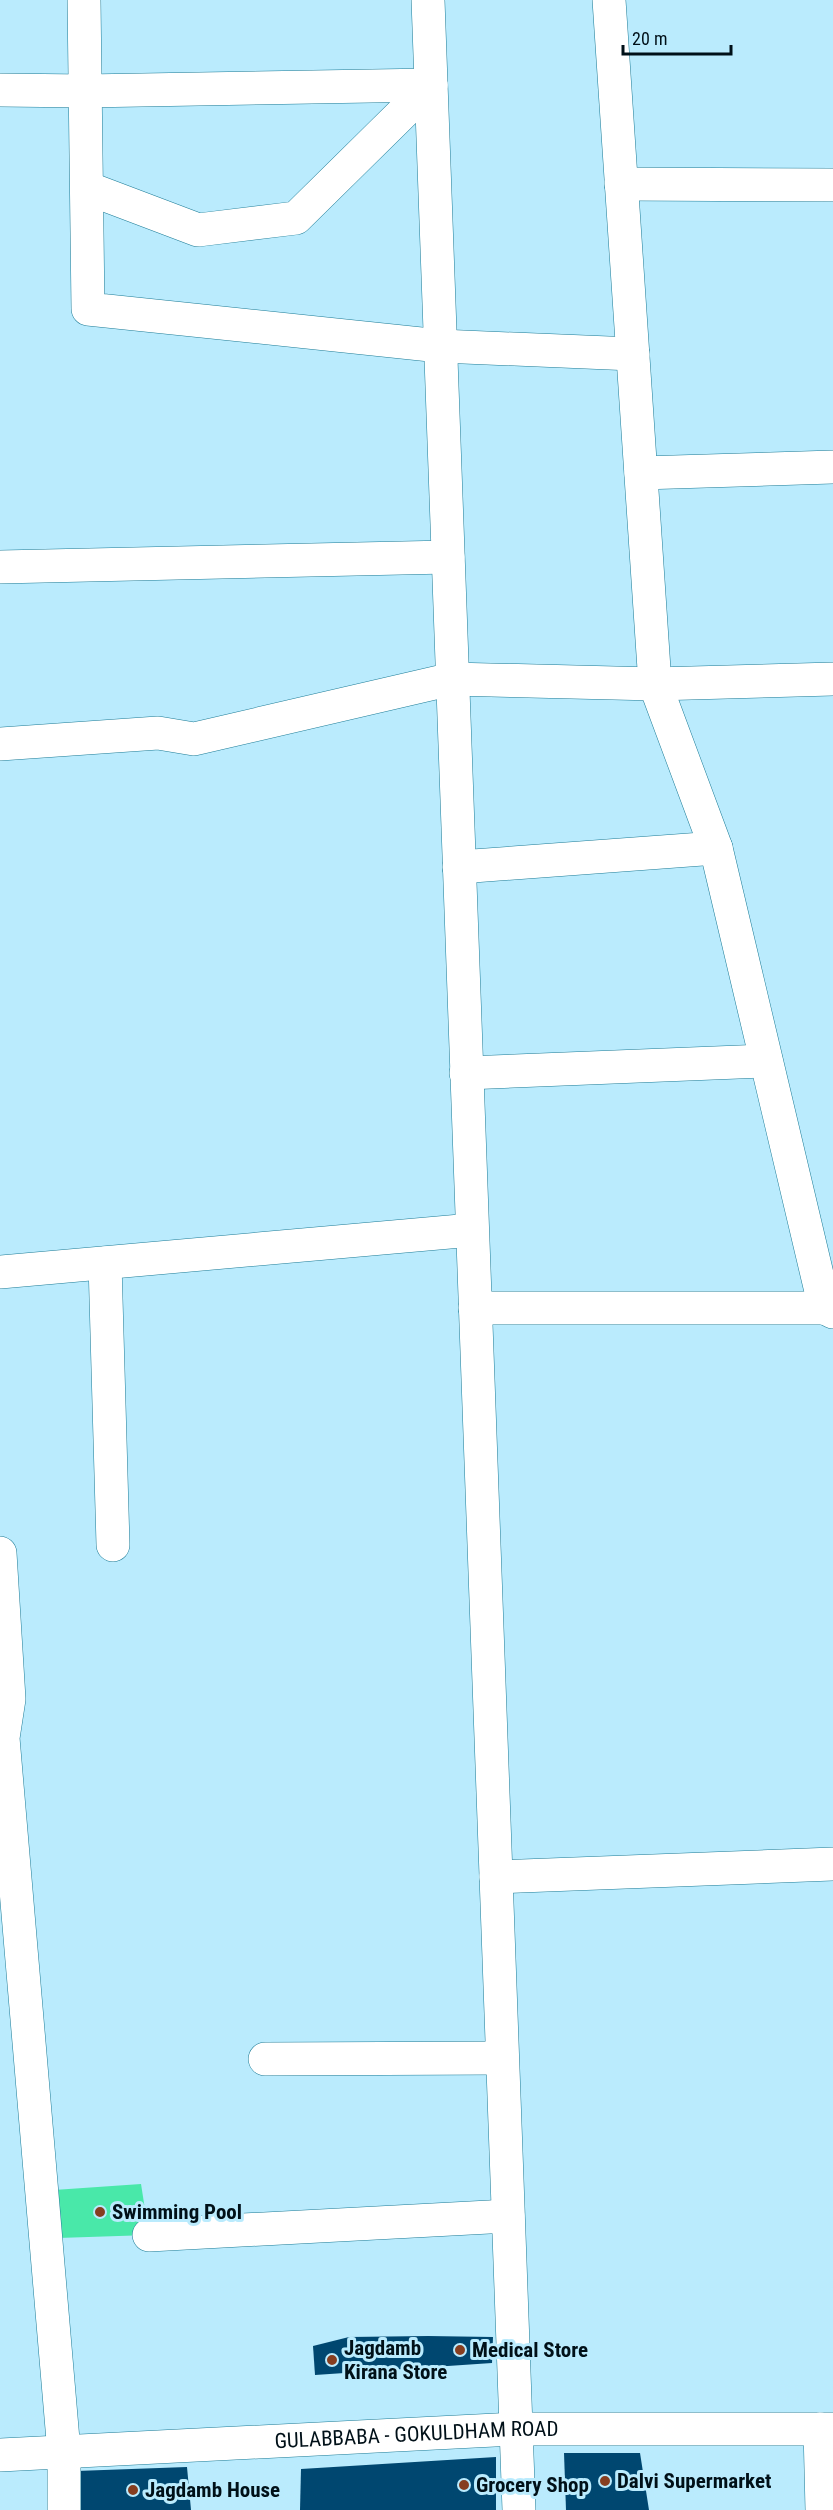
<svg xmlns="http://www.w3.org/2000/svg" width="833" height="2510" viewBox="0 0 833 2510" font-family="'Roboto Condensed',sans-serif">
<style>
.water{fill:#49e8a9}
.building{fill:#004770}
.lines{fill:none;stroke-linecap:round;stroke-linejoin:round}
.minor-casing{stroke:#1c7c97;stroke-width:34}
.minor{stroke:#fff;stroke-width:33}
.poi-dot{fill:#863e20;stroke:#baebfd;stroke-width:2}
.labels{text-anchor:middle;stroke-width:6;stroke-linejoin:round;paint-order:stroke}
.poi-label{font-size:21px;font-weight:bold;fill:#001018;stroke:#baebfd;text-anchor:start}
.street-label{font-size:21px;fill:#001018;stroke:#baebfd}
</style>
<rect width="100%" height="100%" fill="#baebfd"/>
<polygon class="water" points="141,2184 149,2235 58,2238 54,2190"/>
<g class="building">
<polygon points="428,2336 493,2337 492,2363 315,2375 313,2346 349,2337"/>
<polygon points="564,2453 640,2453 649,2510 566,2510"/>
<polygon points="496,2457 496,2510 300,2510 301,2469"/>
<polygon points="187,2467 191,2510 78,2510 76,2471"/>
</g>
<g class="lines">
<defs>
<g id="minor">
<polyline points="84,0 88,309 440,346 633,354"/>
<polyline points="428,0 519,2510"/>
<polyline points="609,0 655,684 716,848 825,1308 833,1312"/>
<polyline points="0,90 85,91 431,85"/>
<polyline points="621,184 833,185"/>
<polyline points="87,188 198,230 296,218 431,85"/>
<polyline points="641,473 833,467"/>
<polyline points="0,567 448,557"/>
<polyline points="0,744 158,733 194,739 452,679 655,684 833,679"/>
<polyline points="459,867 716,848"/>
<polyline points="466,1073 766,1061"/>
<polyline points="105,1263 113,1545"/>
<polyline points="0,1272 472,1230"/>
<polyline points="475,1308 825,1308"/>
<polyline points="0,1553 9,1699 3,1738 64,2452 64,2510"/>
<polyline points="496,1877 833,1864"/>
<polyline points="265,2059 502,2058"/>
<polyline points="149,2235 508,2216"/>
<polyline points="820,2429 822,2510"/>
<path id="s1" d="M0,2455L516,2429H833"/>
</g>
</defs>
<use href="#minor" class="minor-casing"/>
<use href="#minor" class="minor"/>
</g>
<g class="poi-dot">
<circle cx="100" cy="2212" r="6"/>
<circle cx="460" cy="2350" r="6"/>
<circle cx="332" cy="2360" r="6"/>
<circle cx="605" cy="2481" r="6"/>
<circle cx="464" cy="2485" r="6"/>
<circle cx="133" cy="2490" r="6"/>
</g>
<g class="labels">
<g class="poi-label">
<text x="112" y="2219">Swimming Pool</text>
<text x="344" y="2355">Jagdamb<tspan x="344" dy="24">Kirana Store</tspan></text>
<text x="472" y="2357">Medical Store</text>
<text x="617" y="2488">Dalvi Supermarket</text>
<text x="476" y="2492">Grocery Shop</text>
<text x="145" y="2497">Jagdamb House</text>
</g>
<g class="street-label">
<text dy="7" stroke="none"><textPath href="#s1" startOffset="417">GULABBABA - GOKULDHAM ROAD</textPath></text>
</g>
</g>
<path d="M623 45v9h108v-9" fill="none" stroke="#001018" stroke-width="3"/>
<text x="632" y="45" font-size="18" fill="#001018" stroke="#baebfd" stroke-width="4.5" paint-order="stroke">20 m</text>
</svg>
